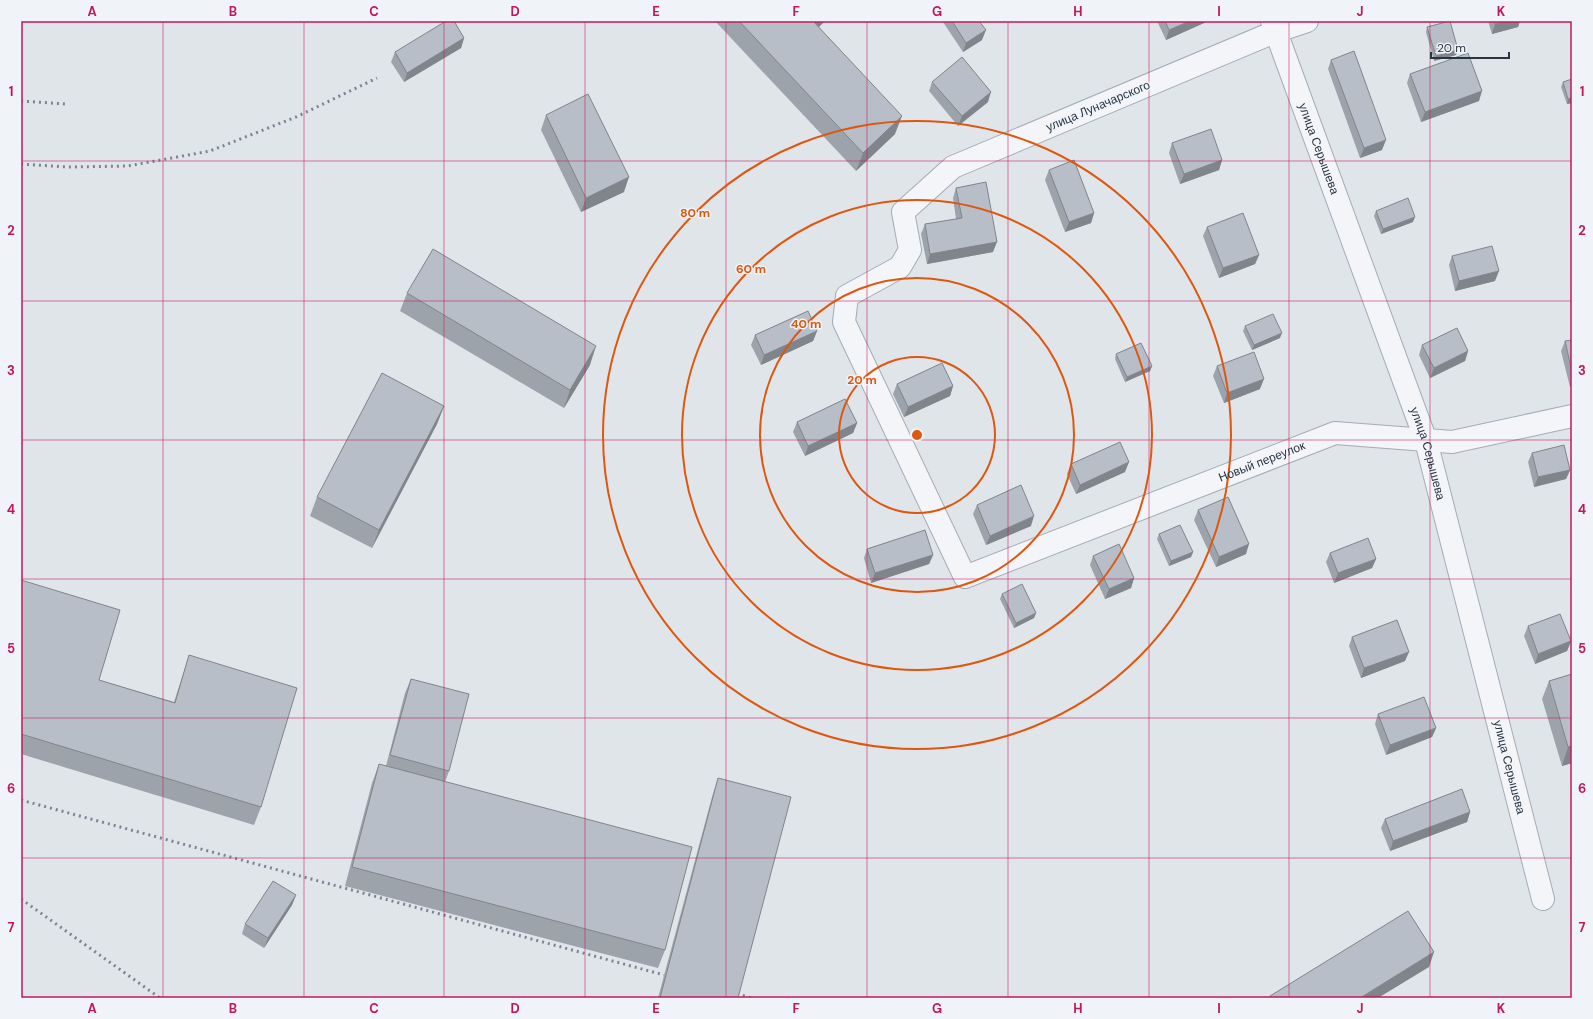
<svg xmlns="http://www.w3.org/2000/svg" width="1593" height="1019" viewBox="0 0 1593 1019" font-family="'DM Sans',sans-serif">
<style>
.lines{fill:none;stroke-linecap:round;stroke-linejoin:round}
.minor-casing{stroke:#a5acb4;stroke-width:24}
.minor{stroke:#f3f5f8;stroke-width:22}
.rail{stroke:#798594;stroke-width:3;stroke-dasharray:2 4;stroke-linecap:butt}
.wall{fill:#9da3ab}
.shaded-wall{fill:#80858b}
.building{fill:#b7bec7;stroke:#80858b}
.grid{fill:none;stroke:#c2185b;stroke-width:1;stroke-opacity:0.55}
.ring{fill:none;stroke:#de570f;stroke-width:2}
.labels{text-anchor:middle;stroke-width:3;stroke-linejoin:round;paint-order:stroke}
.street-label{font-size:12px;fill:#283442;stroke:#f0f3f7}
.centre{fill:#de570f;stroke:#f0f3f7;stroke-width:2}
.ring-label{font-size:12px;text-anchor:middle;font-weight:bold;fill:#de570f;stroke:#f0f3f7;stroke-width:3;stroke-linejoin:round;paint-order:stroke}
.neatline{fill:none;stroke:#c2185b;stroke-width:1.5}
.grid-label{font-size:13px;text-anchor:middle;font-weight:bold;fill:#c2185b}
</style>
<rect width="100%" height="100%" fill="#e0e5ea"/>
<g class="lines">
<defs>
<g id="minor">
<path id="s1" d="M1272,21L1426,441L1543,899"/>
<path id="s2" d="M1307,21L1277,31L953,167L903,212L910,250L900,267L847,296L844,322L965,577L1335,433L1452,442L1572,416"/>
</g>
</defs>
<use href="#minor" class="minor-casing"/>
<use href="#minor" class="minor"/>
<g class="rail">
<polyline points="21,101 66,104"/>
<polyline points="21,164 68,167 128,166 210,151 296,117 377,78"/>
<polyline points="21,800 664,975"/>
<polyline points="21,899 160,998"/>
<polyline points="737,994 752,998"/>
</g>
</g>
<g class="wall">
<polygon points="715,21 825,21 819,27 895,134 856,171"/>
<polygon points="944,21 979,21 982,40 963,52 943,22"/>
<polygon points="1157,21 1205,21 1204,23 1166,40"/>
<polygon points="1488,21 1520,21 1518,27 1492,34"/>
<polygon points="1427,27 1458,50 1456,55 1434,61 1426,32"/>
<polygon points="464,38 461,48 404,82 391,62 395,52"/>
<polygon points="1331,60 1382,150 1360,158 1328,69"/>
<polygon points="1410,74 1479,101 1421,122 1407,83"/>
<polygon points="932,82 988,102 958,126 929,91"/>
<polygon points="1563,82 1572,103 1567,104 1561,87"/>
<polygon points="546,115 624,192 581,212 541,130"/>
<polygon points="1172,143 1222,160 1219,170 1180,184 1169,153"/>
<polygon points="1049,170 1094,213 1091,223 1065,232 1045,180"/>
<polygon points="956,188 993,252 927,264 921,234 925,224 956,219 953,198"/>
<polygon points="1376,211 1413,222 1381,234 1374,216"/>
<polygon points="1207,227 1259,255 1255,264 1219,278 1203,236"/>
<polygon points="1452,256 1495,281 1455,291 1449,265"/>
<polygon points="407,293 590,365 564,408 400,311"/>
<polygon points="1245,326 1280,338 1252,350 1243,331"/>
<polygon points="817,331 813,341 761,365 751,345 755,335"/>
<polygon points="1572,340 1572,386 1570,387 1561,351 1565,341"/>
<polygon points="1422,345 1468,351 1465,361 1430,378 1419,355"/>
<polygon points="1116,354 1152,366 1150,371 1125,382 1115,359"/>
<polygon points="1217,366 1260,389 1224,403 1213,376"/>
<polygon points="897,384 953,386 950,396 904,417 893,394"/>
<polygon points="444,406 437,424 372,548 310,516 317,497"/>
<polygon points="797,422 857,423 853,433 805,456 793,432"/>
<polygon points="1532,453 1570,470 1566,479 1534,487 1528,462"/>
<polygon points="1071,464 1125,472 1076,494 1067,474"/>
<polygon points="977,505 1031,526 986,545 973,514"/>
<polygon points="1198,510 1246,554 1216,567 1194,520"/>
<polygon points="1159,534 1193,552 1191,557 1169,566 1157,539"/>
<polygon points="867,549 933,555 929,564 871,583 864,558"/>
<polygon points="1330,553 1376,559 1372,568 1334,583 1326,562"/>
<polygon points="1093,556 1134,578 1131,588 1105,599 1090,565"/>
<polygon points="21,580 99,680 174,702 183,674 189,655 261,807 254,825 21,754"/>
<polygon points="1002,594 1036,613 1034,618 1014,628 1000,599"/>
<polygon points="1528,626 1571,641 1567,651 1535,664 1524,636"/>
<polygon points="1352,637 1405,661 1361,678 1349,646"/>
<polygon points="1572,674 1572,763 1562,766 1542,699 1549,681"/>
<polygon points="411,679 449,771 445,782 665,950 658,968 345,886 372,783 379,764 386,766 405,693"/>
<polygon points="1378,714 1436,728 1432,737 1386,755 1375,724"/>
<polygon points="718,778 738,998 658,998 712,797"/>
<polygon points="1470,812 1467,822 1390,851 1381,828 1385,819"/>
<polygon points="296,895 292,905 264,948 242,934 245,924"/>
</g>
<g class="shaded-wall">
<polygon points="813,21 825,21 806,39"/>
<polygon points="1190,21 1205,21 1204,23 1166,40 1169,30"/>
<polygon points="1507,21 1520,21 1518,27 1492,34 1495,24"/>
<polygon points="986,30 982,40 963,52 966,43"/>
<polygon points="464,38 461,48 404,82 407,73"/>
<polygon points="1458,50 1456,55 1434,61 1436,56"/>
<polygon points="1482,91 1479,101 1421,122 1425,112"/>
<polygon points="991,92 988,102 958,126 962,116"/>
<polygon points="1572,98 1572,103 1567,104 1568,99"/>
<polygon points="902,116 895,134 856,171 863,153"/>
<polygon points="1386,140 1382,150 1360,158 1364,148"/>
<polygon points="1222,160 1219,170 1180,184 1184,174"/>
<polygon points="629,177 624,192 581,212 586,198"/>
<polygon points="1094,213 1091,223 1065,232 1069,222"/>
<polygon points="1415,217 1413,222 1381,234 1383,229"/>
<polygon points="997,242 993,252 927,264 930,254"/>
<polygon points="1259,255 1255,264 1219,278 1223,268"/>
<polygon points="1499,271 1495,281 1455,291 1459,281"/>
<polygon points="817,331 813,341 761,365 764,355"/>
<polygon points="1282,333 1280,338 1252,350 1254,345"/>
<polygon points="596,346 590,365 564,408 570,390"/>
<polygon points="1468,351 1465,361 1430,378 1434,368"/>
<polygon points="1152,366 1150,371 1125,382 1127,377"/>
<polygon points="1264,379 1260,389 1224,403 1227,393"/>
<polygon points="1572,380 1572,386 1570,387"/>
<polygon points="953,386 950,396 904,417 908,407"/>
<polygon points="444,406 437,424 372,548 379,530"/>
<polygon points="857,423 853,433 805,456 808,446"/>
<polygon points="1129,462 1125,472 1076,494 1080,485"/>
<polygon points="1570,470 1566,479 1534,487 1538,477"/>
<polygon points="1034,516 1031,526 986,545 990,536"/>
<polygon points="1249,544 1246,554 1216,567 1219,557"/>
<polygon points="1193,552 1191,557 1169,566 1171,561"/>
<polygon points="933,555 929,564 871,583 875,573"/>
<polygon points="1376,559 1372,568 1334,583 1338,573"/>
<polygon points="1134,578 1131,588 1105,599 1109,589"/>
<polygon points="1036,613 1034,618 1014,628 1016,623"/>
<polygon points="1571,641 1567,651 1535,664 1538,654"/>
<polygon points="1409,652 1405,661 1361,678 1364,668"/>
<polygon points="1436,728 1432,737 1386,755 1390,745"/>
<polygon points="1572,746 1572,763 1562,766 1568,747"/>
<polygon points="1470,812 1467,822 1390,851 1393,841"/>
<polygon points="296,895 292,905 264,948 268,938"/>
<polygon points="1434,952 1429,967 1378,998 1360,998"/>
</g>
<g class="building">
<polygon points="446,21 454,21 464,38 407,73 395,52"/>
<polygon points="739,21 813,21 902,116 863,153"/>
<polygon points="952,21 979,21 986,30 966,43"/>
<polygon points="1165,21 1190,21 1169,30"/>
<polygon points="1450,21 1458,50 1436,56 1427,27"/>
<polygon points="1494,21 1507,21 1495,24"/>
<polygon points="1354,51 1386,140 1364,148 1331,60"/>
<polygon points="1468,53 1482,91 1425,112 1410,74"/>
<polygon points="962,57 991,92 962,116 932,82"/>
<polygon points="1572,79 1572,98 1568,99 1563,82"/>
<polygon points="588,94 629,177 586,198 546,115"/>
<polygon points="1211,129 1222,160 1184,174 1172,143"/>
<polygon points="1074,160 1094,213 1069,222 1049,170"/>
<polygon points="986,182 997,242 930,254 925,224 962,218 956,188"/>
<polygon points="1408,198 1415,217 1383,229 1376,211"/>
<polygon points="1243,213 1259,255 1223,268 1207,227"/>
<polygon points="1492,246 1499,271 1459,281 1452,256"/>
<polygon points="433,249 596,346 570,390 407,293"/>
<polygon points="808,311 817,331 764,355 755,335"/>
<polygon points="1273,314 1282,333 1254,345 1245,326"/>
<polygon points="1457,328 1468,351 1434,368 1422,345"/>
<polygon points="1572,340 1572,372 1565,341"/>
<polygon points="1141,343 1152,366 1127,377 1116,354"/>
<polygon points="1254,352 1264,379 1227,393 1217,366"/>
<polygon points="942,363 953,386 908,407 897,384"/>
<polygon points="382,373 444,406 379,530 317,497"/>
<polygon points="845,399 857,423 808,446 797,422"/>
<polygon points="1120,442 1129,462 1080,485 1071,464"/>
<polygon points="1564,445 1570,470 1538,477 1532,453"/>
<polygon points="1021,485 1034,516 990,536 977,505"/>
<polygon points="1228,497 1249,544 1219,557 1198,510"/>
<polygon points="1180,525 1193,552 1171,561 1159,534"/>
<polygon points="925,530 933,555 875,573 867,549"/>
<polygon points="1368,538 1376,559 1338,573 1330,553"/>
<polygon points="1119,544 1134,578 1109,589 1093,556"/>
<polygon points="21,580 120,610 99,680 175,703 189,655 297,688 261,807 21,734"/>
<polygon points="1022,584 1036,613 1016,623 1002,594"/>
<polygon points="1560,614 1571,641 1538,654 1528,626"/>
<polygon points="1397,620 1409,652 1364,668 1352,637"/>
<polygon points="1572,674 1572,746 1568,747 1549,681"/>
<polygon points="411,679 469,694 449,771 390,755"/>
<polygon points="1424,697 1436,728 1390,745 1378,714"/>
<polygon points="379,764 692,847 665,950 352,867"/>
<polygon points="718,778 791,797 738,998 660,998"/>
<polygon points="1462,789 1470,812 1393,841 1385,819"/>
<polygon points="273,881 296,895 268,938 245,924"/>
<polygon points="1408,911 1434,952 1360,998 1271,998 1270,996"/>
</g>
<path class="grid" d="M163,21V998M304,21V998M444,21V998M585,21V998M726,21V998M867,21V998M1008,21V998M1149,21V998M1289,21V998M1430,21V998M21,161H1572M21,301H1572M21,440H1572M21,579H1572M21,718H1572M21,858H1572"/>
<g class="ring">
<circle cx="917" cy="435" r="78"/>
<circle cx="917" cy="435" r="157"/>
<circle cx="917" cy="435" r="235"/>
<circle cx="917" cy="435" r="314"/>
</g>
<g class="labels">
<g class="street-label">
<text transform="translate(1098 106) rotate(-23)" y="4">улица Луначарского</text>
<text dy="4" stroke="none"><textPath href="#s1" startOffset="136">улица Серышева</textPath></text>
<text dy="4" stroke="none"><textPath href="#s1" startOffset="460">улица Серышева</textPath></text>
<text dy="4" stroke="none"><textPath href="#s2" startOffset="1196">Новый переулок</textPath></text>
<text dy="4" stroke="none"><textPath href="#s1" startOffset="784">улица Серышева</textPath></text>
</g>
</g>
<circle cx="917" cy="435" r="6" class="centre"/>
<g class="ring-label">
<text x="695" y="217">80 m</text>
<text x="751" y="273">60 m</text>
<text x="806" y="328">40 m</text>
<text x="862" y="384">20 m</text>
</g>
<rect width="1593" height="1019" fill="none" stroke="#f0f3f7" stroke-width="44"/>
<path d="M1431 52v6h78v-6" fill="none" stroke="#283442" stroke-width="2"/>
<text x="1437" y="52" font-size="12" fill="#283442" stroke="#f0f3f7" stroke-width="3" paint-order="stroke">20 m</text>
<rect x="22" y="22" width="1549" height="975" class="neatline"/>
<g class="grid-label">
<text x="92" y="16">A</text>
<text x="233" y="16">B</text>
<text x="374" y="16">C</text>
<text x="515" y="16">D</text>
<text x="656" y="16">E</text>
<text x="796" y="16">F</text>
<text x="937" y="16">G</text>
<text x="1078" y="16">H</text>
<text x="1219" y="16">I</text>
<text x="1360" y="16">J</text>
<text x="1501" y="16">K</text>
<text x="11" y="96">1</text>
<text x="1582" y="96">1</text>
<text x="11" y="235">2</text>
<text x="1582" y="235">2</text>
<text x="11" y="375">3</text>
<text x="1582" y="375">3</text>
<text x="11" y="514">4</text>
<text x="1582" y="514">4</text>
<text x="11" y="653">5</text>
<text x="1582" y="653">5</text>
<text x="11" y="793">6</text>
<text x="1582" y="793">6</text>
<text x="11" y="932">7</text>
<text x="1582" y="932">7</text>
<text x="92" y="1013">A</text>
<text x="233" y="1013">B</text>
<text x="374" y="1013">C</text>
<text x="515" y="1013">D</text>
<text x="656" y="1013">E</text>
<text x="796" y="1013">F</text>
<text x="937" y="1013">G</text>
<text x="1078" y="1013">H</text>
<text x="1219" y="1013">I</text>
<text x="1360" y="1013">J</text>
<text x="1501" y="1013">K</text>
</g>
</svg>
